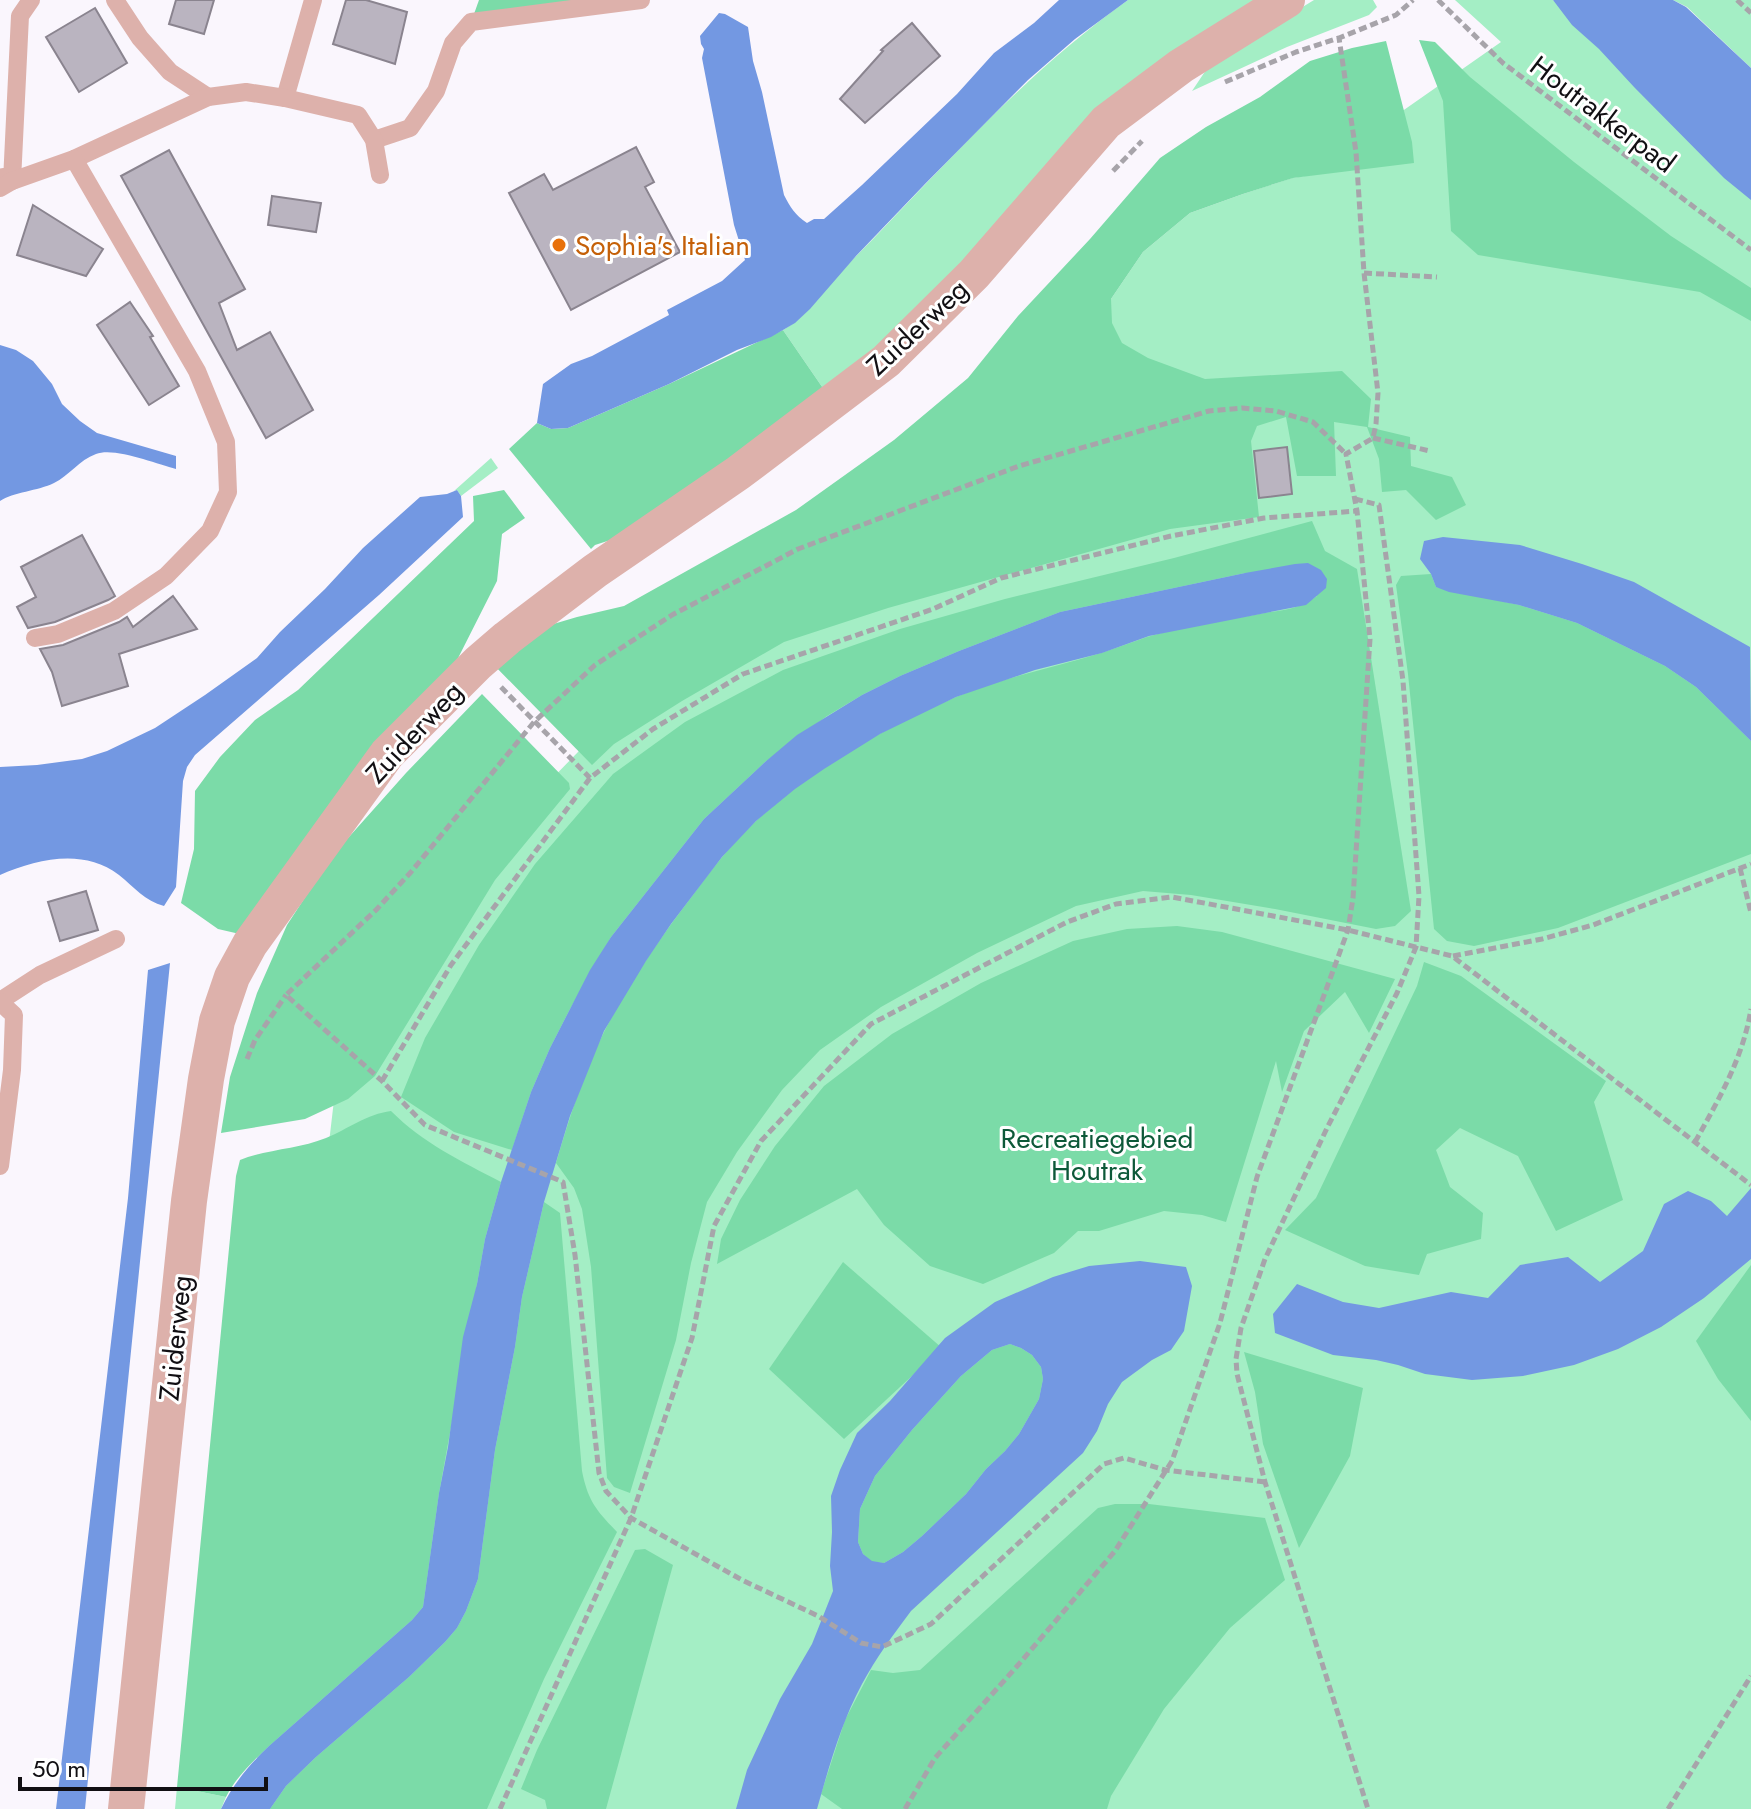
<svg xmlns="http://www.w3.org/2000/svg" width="1751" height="1809" viewBox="0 0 1751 1809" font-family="Jost,sans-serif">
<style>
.green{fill:#a4eec5}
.forest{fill:#7bdba8}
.water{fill:#7398e2;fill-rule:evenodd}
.building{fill:#bab4c0;stroke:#8a848f;stroke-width:2}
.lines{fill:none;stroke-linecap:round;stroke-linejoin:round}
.path{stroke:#a7a4aa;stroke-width:5;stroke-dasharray:8 4;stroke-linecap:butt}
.service{stroke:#ddb1ab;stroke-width:18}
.minor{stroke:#ddb1ab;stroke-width:36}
.food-dot{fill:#e8710a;stroke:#fff;stroke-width:3}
.labels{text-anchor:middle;stroke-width:6;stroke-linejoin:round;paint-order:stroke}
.street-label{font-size:28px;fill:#110f13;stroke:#fff}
.food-label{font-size:28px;fill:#c56008;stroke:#fff;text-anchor:start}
.park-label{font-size:28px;fill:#0d5939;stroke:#fff}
</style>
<rect width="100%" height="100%" fill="#faf6fd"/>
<g class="green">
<path d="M1128,0H1257L943,292L827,394L783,330C802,319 813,305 827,288C841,271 857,255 873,239C954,155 1032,68 1128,0Z"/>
<polygon points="1314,0 1373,0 1377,7 1369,15 1287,47 1192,91 1210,64"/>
<polygon points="1455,0 1553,0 1557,3 1561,0 1751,104 1751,1809 251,1809 347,989 769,556 1111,299 1143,252 1190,213 1243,194 1292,178 1311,175 1501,42"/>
<polygon points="1673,0 1751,0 1751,68 1687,7"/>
<polygon points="491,458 498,468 461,496 457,490 454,491"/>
<polygon points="177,1787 226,1797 221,1809 175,1809"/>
</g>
<g class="forest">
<polygon points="479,0 591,0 474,14"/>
<polygon points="1419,40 1435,42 1470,77 1574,162 1671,236 1751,288 1751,321 1700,292 1478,255 1451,231 1443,101"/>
<polygon points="1386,41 1412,142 1414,163 1293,178 1243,194 1190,213 1143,252 1111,299 1112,323 1122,343 1148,358 1205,379 1342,371 1371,399 1368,427 1410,437 1411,466 1452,477 1466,505 1436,520 1406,490 1382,492 1379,459 1367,427 1334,422 1336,476 1297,476 1286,417 1257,426 1251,441 1259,517 1170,529 888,608 784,642 682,701 614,744 592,765 490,661 540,628 577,617 624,606 796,510 894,440 968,378 1018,316 1090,239 1160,158 1206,127 1260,97 1310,61 1352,48"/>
<polygon points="783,330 827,394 623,536 595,545 591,549 509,449 537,423 551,429 568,428 669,384"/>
<polygon points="504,490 525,518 502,534 497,581 451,672 244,935 218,929 181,903 194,849 195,791 220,757 255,720 298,690 474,521 473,496"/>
<path d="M1312,521L1325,551L1357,569L1411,911L1395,926L1376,929L1275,909L1191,895L1143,891L1076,906L977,953L881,1007L820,1050L782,1090L737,1152L707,1202L691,1263L676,1340L630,1493L614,1487L607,1478L591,1267L582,1209L574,1188L556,1163C569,1119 583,1074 604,1032C628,984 660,938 693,895C712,869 732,843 756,821C813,768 885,727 956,697C1003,677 1053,668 1101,653C1117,648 1132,642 1147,637C1180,627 1220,621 1254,615C1277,610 1298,611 1317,596L1245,573L1060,612L959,651L900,676L862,695L827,716L765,762L704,819L611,937L570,1009L550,1048L531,1092L512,1150L454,1132L401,1097L425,1038L479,945L535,864L613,774L685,722L783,670L900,629L1005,599L1174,558Z"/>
<polygon points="1431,574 1436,587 1519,605 1577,623 1665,666 1696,687 1751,741 1751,854 1558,928 1474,946 1447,941 1434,929 1408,674 1396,585 1401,576"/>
<polygon points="482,694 569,783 570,789 495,880 375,1076 348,1099 305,1119 221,1133 230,1077 257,993 287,925 332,856 406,773"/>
<polygon points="1177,926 1222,932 1395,979 1369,1033 1345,992 1304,1031 1282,1092 1276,1061 1226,1222 1202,1215 1164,1211 1099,1231 1078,1231 1054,1253 983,1284 930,1266 884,1225 857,1189 717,1264 721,1239 740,1200 775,1146 824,1086 892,1034 981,983 1073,941 1127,929"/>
<polygon points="1424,962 1461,976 1606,1081 1594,1102 1623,1200 1556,1231 1518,1156 1460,1128 1436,1150 1450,1187 1483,1213 1481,1239 1427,1254 1419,1275 1365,1266 1285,1230 1316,1198 1417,986"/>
<path d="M391,1111C423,1143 461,1161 501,1182L485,1239L477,1284L439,1493L423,1607L412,1620L269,1746C253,1761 236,1777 226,1797L177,1787L236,1176L240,1160C268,1149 299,1149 326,1138C348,1129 367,1114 391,1111Z"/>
<path d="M544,1202L560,1213L582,1471C588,1501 596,1510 617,1532L544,1679L487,1809H270L286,1786L316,1757L409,1677L445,1642L457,1628L466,1611L478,1579L495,1450L515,1347L522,1297Z"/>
<polygon points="843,1262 942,1348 844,1439 769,1369"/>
<polygon points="1751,1265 1751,1421 1718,1379 1696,1341"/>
<polygon points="1010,1344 1021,1348 1032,1355 1041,1367 1043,1379 1039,1399 1019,1434 1005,1451 986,1469 966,1494 922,1536 903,1552 884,1563 872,1562 863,1554 858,1542 860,1509 875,1476 912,1430 961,1376 992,1350"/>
<polygon points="1244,1352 1363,1388 1350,1456 1299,1548 1263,1444 1255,1392"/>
<polygon points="1115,1504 1149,1504 1265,1518 1285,1580 1230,1628 1164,1709 1111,1796 1107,1809 842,1809 821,1794 845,1720 871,1670 893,1673 920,1670 1098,1508"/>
<polygon points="645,1549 673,1565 606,1809 547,1809 545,1800 521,1789 537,1750 635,1550"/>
</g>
<g class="water">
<path d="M1059,0H1128L1075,39L1028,80L925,184L856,256L810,309L795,323L771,337L737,350L669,384L568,428L551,429L537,423L543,384L571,364L592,356L669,315L667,310L722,281L745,260L734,225L702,58L704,49L701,44L700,36L719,13L725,14L748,27L753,61L762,92L784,195C790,207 795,215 807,223L814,219H824L862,185L957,94L994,53L1034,23Z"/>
<polygon points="1553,0 1673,0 1686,7 1751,68 1751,200 1724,178 1634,87 1599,49 1572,25"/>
<path d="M0,345L16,350L33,361L52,384L62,404L80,421L97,433L176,456V469C156,464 115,447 96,454C79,460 69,476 54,483C38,491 13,492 0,501Z"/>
<path d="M457,490L461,496L463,517L379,595L195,755L187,767L183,781L176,887L164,906C145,901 134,887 119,875C83,848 38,859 0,875V767L37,765L82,759L107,751L155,728L205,695L257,658L280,632L325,589L363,548L420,497L447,494Z"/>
<polygon points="1443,537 1520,545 1582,564 1634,582 1750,647 1751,741 1696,687 1665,666 1577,623 1519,605 1449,592 1436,587 1431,574 1420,559 1424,541"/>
<path d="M1308,563L1321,570L1327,579L1326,588L1306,605L1149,636L1102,653L1035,670L956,697L880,734L824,769L795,789L756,821L722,857L671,924L646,961L604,1031L570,1116L544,1202L522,1297L515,1347L495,1450L478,1579L466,1611L457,1628L445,1642L409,1677L316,1757L286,1786L270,1809H221C233,1784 249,1765 269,1746L412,1620L423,1607L439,1493L448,1447L463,1337L477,1284L485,1239L501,1182L531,1092L550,1048L590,970L611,937L704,819L765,762L797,735L862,695L900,676L959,651L1060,612L1245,573L1295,564Z"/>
<polygon points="170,963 85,1809 56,1809 128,1198 148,970"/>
<polygon points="1751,1188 1751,1259 1704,1298 1661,1327 1618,1349 1574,1365 1523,1376 1472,1380 1425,1374 1398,1365 1376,1360 1333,1355 1275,1333 1273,1314 1297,1284 1343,1302 1379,1308 1451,1292 1488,1298 1520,1265 1568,1257 1600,1282 1643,1251 1664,1204 1688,1191 1711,1201 1727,1216"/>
<path d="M1140,1261L1186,1267L1192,1286L1184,1331L1171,1350L1152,1360L1122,1382L1108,1404L1097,1431L1083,1453L911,1611C893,1635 876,1658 862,1684C841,1723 829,1767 817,1809H736L747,1770L780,1699L812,1644L833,1591L830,1566L832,1532L831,1496L840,1470L857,1433L890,1401L945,1338L995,1302L1053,1277L1089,1266ZM1010,1344L1021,1348L1032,1355L1041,1367L1043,1379L1039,1399L1019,1434L1005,1451L986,1469L966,1494L922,1536L903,1552L884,1563L872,1561L863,1554L858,1542L860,1509L875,1476L912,1430L961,1376L992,1350Z"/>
</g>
<g class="building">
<polygon points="176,0 214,0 204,34 169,24"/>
<polygon points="346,0 366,0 407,12 395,64 333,44"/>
<polygon points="95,8 127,63 79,92 46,37"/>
<polygon points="912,23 940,56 865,123 840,99 883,51 881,50"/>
<polygon points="636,147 654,182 645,187 680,252 571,310 509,193 544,174 553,190"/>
<polygon points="169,150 245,289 219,303 237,350 270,332 313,410 266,438 121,176"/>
<polygon points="272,196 321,203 316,232 268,225"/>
<polygon points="33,205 103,249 86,276 17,255"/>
<polygon points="130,302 153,336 150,337 179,386 149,405 97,325"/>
<polygon points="1287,447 1292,494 1259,498 1254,451"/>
<polygon points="82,535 115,596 108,600 55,622 28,628 17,607 36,597 21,567"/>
<polygon points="173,596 197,629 119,654 128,686 62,706 52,672 40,649 63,645 119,622 127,617 133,627"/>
<polygon points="86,891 98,930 60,941 48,902"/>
</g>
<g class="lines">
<g class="path">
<polyline points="1438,0 1503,63 1751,250"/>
<polyline points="1737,0 1751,13"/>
<polyline points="1225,82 1296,52 1339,38 1396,15 1413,0"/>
<polyline points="1113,171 1142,141"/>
<polyline points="1364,273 1437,277"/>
<polyline points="1373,438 1430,451"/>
<polyline points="1355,499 1379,505 1403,681 1419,896 1416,947 1397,993 1328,1126 1265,1259 1241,1328 1236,1359 1237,1374 1265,1482 1368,1809"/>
<polyline points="501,687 590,778"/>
<polyline points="1740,868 1751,913"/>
<polyline points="1453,956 1542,939 1593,925 1751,864"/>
<polyline points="247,1059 255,1040 286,995"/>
<polyline points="382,1081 451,965 590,778 653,729 743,674 933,609 1001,578 1171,536 1264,518 1357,511"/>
<path d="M1695,1142C1719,1099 1743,1058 1751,1009"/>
<polyline points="1265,1482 1165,1470 1124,1458 1104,1464 931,1624 882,1647 861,1643 818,1616 742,1580 631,1518 606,1491 599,1473 575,1255 563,1182 425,1125 382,1081 286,995 376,910 411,872 534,722 595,665 672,615 798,549 1019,466 1209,411 1242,408 1276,411 1313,422 1346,454"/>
<polyline points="500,1809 631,1518 692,1338 714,1226 761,1141 871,1024 1067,922 1116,904 1172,897 1348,930 1452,956 1751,1185"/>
<polyline points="905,1809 935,1758 1019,1664 1115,1551 1172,1461 1220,1323 1257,1177 1348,930 1353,898 1370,639 1357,511 1346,454 1373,438 1376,424 1378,393 1364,273 1356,152 1339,38"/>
<polyline points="1668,1809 1751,1676"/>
</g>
<g class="service">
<polyline points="115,0 140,38 170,72 208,97"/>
<polyline points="285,98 313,0"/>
<polyline points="374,140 410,128 436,91 453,43 471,22 641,0"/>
<polyline points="3,177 12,181 20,16 31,0"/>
<polyline points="0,188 12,181 74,159 208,97 246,92 285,98 358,115 374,140 380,175"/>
<polyline points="35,638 58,634 114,611 166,576 210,531 228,492 226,442 197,371 74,159"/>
<polyline points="0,1001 40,975 116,939"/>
<polyline points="0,1002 14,1015 12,1070 0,1166"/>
</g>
<polyline class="minor" points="126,1809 189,1201 206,1079 217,1021 232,977 250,944 387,754 478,663 507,638 595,571 738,473 886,361 974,274 1106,122 1181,66 1287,0"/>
</g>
<circle class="food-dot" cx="559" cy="245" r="8"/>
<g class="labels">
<g class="street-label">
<text transform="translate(1603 114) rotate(37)" y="10">Houtrakkerpad</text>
<text transform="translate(917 327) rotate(-43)" y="10">Zuiderweg</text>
<text transform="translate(414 732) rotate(-47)" y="10">Zuiderweg</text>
<text transform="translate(175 1338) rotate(-84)" y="10">Zuiderweg</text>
</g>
<g class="food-label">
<text x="575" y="255">Sophia's Italian</text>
</g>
<g class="park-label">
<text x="1097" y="1148">Recreatiegebied<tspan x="1097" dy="32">Houtrak</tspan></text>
</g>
</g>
<path d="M20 1777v12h246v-12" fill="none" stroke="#110f13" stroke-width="4"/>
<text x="32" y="1777" font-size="24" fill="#110f13" stroke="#ffffff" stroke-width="6" paint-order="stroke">50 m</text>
</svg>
